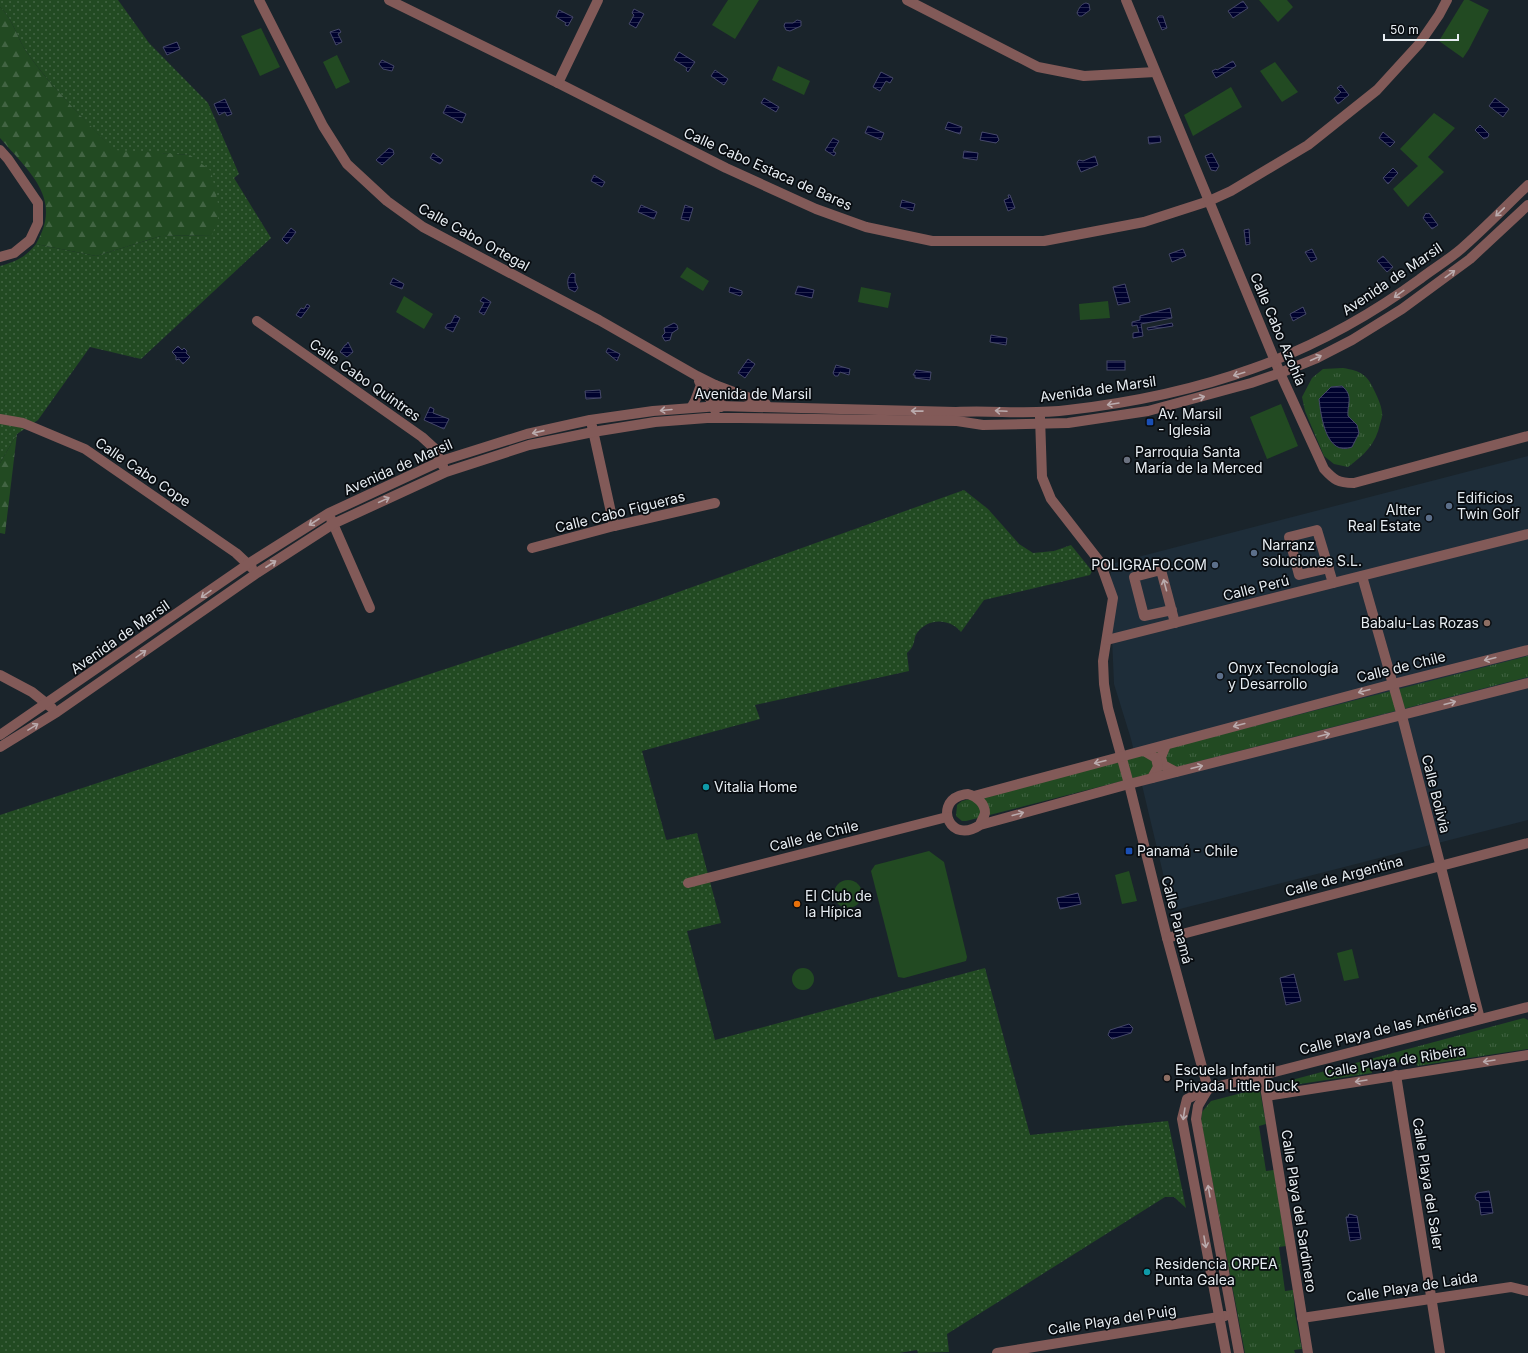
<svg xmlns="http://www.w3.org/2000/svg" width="1528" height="1353" viewBox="0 0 1528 1353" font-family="Inter,sans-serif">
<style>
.built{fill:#1e2d39}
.grass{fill:url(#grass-dots)}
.forest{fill:url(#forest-firs)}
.park{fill:url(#park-tufts)}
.pitch{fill:#224a22}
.water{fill:url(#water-rules);stroke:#454869}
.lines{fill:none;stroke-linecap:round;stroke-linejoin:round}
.minor{stroke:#825a58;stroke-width:10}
.oneway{stroke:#baabad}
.transit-dot{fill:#1a4fb4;stroke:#080c10;stroke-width:1.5}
.worship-dot{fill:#6b7280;stroke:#080c10;stroke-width:1.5}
.service-dot{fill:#5c6f8a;stroke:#080c10;stroke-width:1.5}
.education-dot{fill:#8d6e63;stroke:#080c10;stroke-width:1.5}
.culture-dot{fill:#0f9aa8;stroke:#080c10;stroke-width:1.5}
.food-dot{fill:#e8710a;stroke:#080c10;stroke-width:1.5}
.labels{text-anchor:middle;stroke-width:3.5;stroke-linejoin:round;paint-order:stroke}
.street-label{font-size:14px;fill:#e7edf2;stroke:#080c10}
.poi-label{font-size:14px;fill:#e7edf2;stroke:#080c10;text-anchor:start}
</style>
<defs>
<pattern id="grass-dots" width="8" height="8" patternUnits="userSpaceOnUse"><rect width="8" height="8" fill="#224a22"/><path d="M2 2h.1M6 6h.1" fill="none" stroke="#426443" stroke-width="1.8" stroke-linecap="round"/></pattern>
<pattern id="forest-firs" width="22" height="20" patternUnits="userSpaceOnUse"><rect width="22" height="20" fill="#224a22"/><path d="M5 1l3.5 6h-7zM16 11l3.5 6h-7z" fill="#426443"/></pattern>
<pattern id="park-tufts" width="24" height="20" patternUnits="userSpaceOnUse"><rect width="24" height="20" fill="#224a22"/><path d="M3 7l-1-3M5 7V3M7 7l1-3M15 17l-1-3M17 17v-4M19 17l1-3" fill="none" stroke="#426443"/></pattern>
<pattern id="water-rules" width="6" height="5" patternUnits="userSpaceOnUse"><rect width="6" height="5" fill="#00022e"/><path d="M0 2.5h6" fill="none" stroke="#25274d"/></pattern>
</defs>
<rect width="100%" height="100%" fill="#1a242b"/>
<polygon class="built" points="1528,456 1528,820 1172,911 1131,739 1114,684 1111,615 1111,564"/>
<g class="grass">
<path d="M0,0H118L149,43L208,103L239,174L234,178L271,238L141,359L90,347L38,420L17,434L0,463V266C15,262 26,257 36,244L96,256L161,236L212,235L190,155L114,151C84,119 53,89 28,54C17,39 14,20 0,7Z"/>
<path d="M964,490L988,509L1019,544L1033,553L1054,551L1071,545L1092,571L1090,575L984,600L961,632C949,618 928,618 917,633C914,637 915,641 913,645C912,648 909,651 907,653L909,671L755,705L760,719L642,751L666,839L667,840L697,833L721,923L687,931L715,1040L985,968L1030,1135L1168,1121L1186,1208L1174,1197H1165L947,1334L949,1352L918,1353L917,1350L899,1353H0V815L656,600Z"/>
</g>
<g class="forest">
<path d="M0,7C14,20 17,39 28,54C53,89 84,119 114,150L190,155L211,171L220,213L212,235L161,236L96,256L36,244C64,198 28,171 0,138Z"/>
<polygon points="17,434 5,534 0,533 0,463"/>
</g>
<g class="park">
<path d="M1343,368C1361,371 1367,374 1375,392C1378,398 1381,405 1382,412C1383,416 1381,420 1380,424C1376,444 1364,455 1348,467L1334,464L1324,456L1305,411L1302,397L1312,378L1323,369Z"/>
<polygon points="1528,656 1528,677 966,821 962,821 956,816 957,805 962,801"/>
<polygon points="1524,1018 1528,1020 1528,1049 1417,1066 1416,1060 1372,1066 1372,1073 1274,1088 1273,1085"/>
<polygon points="1257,1089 1260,1091 1266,1124 1259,1126 1266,1171 1274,1170 1286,1246 1279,1247 1285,1291 1293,1290 1295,1314 1302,1349 1294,1350 1295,1353 1245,1353 1201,1121 1202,1112 1211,1101"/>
</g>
<g class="pitch">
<polygon points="728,0 759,0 735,39 712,25"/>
<polygon points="1259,0 1287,0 1293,7 1278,22"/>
<polygon points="1464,0 1469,0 1489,10 1469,49 1463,58 1439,41"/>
<polygon points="261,28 280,67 260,76 241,36"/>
<polygon points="337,55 350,82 336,89 323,62"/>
<polygon points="1275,62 1298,92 1282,102 1260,71"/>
<polygon points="778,66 810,81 804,95 772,80"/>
<polygon points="1231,87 1242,107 1193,136 1184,115"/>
<polygon points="1434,113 1455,128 1428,157 1444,172 1408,207 1393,189 1418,166 1400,149"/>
<polygon points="687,267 709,281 703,291 680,277"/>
<polygon points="861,287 891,293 888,308 858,302"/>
<polygon points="404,296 433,314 424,329 396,312"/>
<polygon points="1108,301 1110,318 1080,320 1079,304"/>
<polygon points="1281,404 1298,446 1267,459 1250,417"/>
<polygon points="929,851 944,862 967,957 966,961 904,978 898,977 871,871 875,865"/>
<polygon points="1129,871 1137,901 1122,904 1115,875"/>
<circle cx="848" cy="894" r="14"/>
<polygon points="1352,949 1359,978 1344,981 1337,953"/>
<circle cx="803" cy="979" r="11"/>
</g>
<g class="water">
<polygon points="1243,1 1248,8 1233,18 1228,11"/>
<path d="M1086,3L1089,4L1090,10L1082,16H1079L1077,13C1079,8 1081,4 1086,3Z"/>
<polygon points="634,9 644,14 636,28 629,24 634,15 632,13"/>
<polygon points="559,10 573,17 568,26 565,25 566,23 556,17"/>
<polygon points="1159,16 1163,16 1167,28 1162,30 1157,18"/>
<polygon points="797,20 801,21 801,26 790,31 786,30 784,26 785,23 793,23"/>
<polygon points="339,29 341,32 338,34 342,42 336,45 330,32"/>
<polygon points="177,42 180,49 167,55 163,47"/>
<polygon points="679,52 695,62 688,72 686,70 687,68 674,60"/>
<polygon points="382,60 394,66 392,71 383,69 379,64"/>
<polygon points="1233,61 1236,66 1216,78 1212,71 1216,69 1217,70"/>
<polygon points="715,70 728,79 724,85 711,76"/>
<polygon points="881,72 893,78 890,83 886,81 880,91 873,87"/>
<polygon points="1341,85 1349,95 1338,104 1334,98 1341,92 1337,88"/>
<polygon points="764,98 779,107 776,112 761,103"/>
<polygon points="1495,98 1509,109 1503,117 1489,106"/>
<polygon points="225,99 232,114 227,116 225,112 219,115 214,104"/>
<polygon points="447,105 466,114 462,123 443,113"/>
<polygon points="948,122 962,127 960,134 945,129"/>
<polygon points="1480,125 1489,134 1488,137 1484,139 1475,130"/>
<polygon points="868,126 884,133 881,140 865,133"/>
<polygon points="982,132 997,135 999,140 996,143 980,140"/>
<polygon points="1383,132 1395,142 1390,147 1379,138"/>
<polygon points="1160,136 1161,142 1149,144 1148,137"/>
<polygon points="833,138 839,141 833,151 836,153 834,156 825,150"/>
<polygon points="389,148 393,150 394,154 382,165 376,160"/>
<polygon points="964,151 978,153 977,160 963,158"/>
<polygon points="433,153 443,160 440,164 430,158"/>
<polygon points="1212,153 1219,166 1216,171 1211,170 1205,156"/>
<polygon points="1095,156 1098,165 1081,172 1077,163 1078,161 1079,160 1083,161"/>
<polygon points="1393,168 1398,173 1388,184 1383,178"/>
<polygon points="594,175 605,182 602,187 591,181"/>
<polygon points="1008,195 1010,195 1015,208 1008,211 1004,200 1009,198"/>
<polygon points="902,200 915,204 913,211 900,207"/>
<polygon points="641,205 657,212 654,219 638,212"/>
<polygon points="685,205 693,208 689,221 681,219"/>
<polygon points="1426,213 1427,214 1429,213 1438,225 1432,229 1423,218"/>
<polygon points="291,228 296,232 287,244 282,239"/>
<polygon points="1249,229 1250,244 1246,245 1244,230"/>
<polygon points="1183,249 1186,256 1172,262 1169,254"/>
<polygon points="1312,249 1317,259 1311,262 1305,252"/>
<polygon points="1383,256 1393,267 1387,272 1377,261"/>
<path d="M572,273L575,274V281L578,288L575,292L569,289C567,283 567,277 572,273Z"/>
<polygon points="393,278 404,284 402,289 390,284"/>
<polygon points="1125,284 1130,302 1118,305 1113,287"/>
<polygon points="798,286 814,290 812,298 795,294"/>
<polygon points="730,287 742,291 742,294 740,296 729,292"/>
<polygon points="483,297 491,302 484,315 479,312 484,303 480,301"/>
<polygon points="307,304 310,306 301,318 296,315 301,308 304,309"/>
<polygon points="1303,307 1306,314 1293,321 1290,314"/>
<polygon points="1170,308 1172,318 1141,324 1143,336 1133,338 1133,333 1139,332 1137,325 1132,326 1132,322 1140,320 1140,316"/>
<polygon points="455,315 460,318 453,332 445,328 447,324 451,323"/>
<polygon points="674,323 677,325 678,329 672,333 670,340 665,341 662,336 665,333 664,328"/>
<polygon points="1172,323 1173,326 1148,330 1147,328"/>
<polygon points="991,335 1007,338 1006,345 990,342"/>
<polygon points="348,342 353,352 347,357 340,352 345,345 346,345"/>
<polygon points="178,346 182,350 184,348 187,351 186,353 190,357 183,364 179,359 176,360 176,356 172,352"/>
<polygon points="608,348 620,354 617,361 606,352"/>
<polygon points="748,359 755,364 745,378 738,373"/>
<rect x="1107" y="361" width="18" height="9"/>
<polygon points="836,365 850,369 849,375 840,372 838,376 835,376 833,373"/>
<polygon points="916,370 931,372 930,380 915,378 915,375 913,375"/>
<path d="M1342,386C1354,396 1347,404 1348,416L1357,425L1359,433L1352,447C1326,457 1321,416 1319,399L1331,387Z"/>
<polygon points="600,390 601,398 586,399 585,391"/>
<polygon points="430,407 434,409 433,413 449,419 444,429 424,420"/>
<polygon points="1078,893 1081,904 1060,909 1057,898"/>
<polygon points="1294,974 1301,1001 1286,1005 1280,978"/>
<polygon points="1129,1024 1133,1028 1131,1033 1112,1039 1108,1035 1110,1030"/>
<polygon points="1489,1191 1493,1213 1481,1215 1479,1201 1476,1200 1475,1196 1477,1193"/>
<polygon points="1349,1214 1357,1216 1361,1239 1350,1241 1346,1217 1348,1217"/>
</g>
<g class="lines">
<g class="minor">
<polyline points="259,0 323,126 347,164 387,201 423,227 599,320 697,376 715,385 722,395 719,406 715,410"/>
<polyline points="389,0 558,83 726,168 816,209 866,227 932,241 1044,241 1144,222 1209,201 1231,191 1308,145 1377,90 1419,44 1439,15 1447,0"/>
<polyline points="907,0 1038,67 1084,76 1155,72"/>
<path d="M1126,0L1280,373L1324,469C1334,480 1338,483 1354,483L1528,436"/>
<polyline points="558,83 598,0"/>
<polyline points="0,150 8,159 38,203 38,223 30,240 14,253 0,257"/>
<polyline points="257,321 422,437 434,448 443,466"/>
<polyline points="701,385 711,400 721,407"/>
<polyline points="715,385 766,404"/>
<polyline points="691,408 695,401 701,385 699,381"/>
<polyline points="1040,417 1042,477 1051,499 1100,562 1113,598 1103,661 1104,684 1108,708 1129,784 1167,938 1208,1089"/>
<polyline points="0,419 23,423 85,449 236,553 252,568"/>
<polyline points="592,426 614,526"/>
<polyline points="331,519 370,608"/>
<polyline points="532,548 614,526 715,503"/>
<polyline points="1329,568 1299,575 1289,537 1317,530 1333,583"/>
<polyline points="1362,576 1402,716 1480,1019"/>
<polyline points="1172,610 1144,616 1134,577 1161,570 1175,623"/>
<polyline points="1107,640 1528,534"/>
<polyline points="0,675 32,692 52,708"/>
<path d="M0,735L248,564L329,513L441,461L527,434L590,420L653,411L719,406L956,412C993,410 1031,415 1068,410C1200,395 1312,358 1420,279C1433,269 1448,260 1461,249C1484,229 1506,206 1528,185"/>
<polyline points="1166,745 1161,757 1163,765 1176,772"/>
<polyline points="0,747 57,712 257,573 333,524 446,472 529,445 593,432 655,422 707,418 739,418 957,421 983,425 1068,423 1148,411 1251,383 1280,373 1317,358 1352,340 1402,309 1470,259 1528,205"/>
<polyline points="1144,751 1156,758 1158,767 1152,778"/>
<polyline points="974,796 1393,684 1528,650"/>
<path d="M980,825C981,821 984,817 985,813C985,803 976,796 968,794C964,794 962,795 959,796C935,805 950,845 980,825L1129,784L1528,683"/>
<polyline points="688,883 947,817"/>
<polyline points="1167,938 1528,843"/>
<polyline points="1263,1074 1308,1353"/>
<polyline points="1396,1075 1440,1353"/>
<polyline points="1208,1089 1198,1106 1196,1119 1239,1353"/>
<polyline points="1267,1096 1528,1055"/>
<polyline points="1302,1318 1511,1287 1527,1291"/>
<polyline points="997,1353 1225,1316"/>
<polyline points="1226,1353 1182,1119 1187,1099 1208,1089 1528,1007"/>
</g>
</g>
<defs><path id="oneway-shaft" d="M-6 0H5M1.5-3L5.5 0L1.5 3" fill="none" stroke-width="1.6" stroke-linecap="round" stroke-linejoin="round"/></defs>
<g class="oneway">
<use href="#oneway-shaft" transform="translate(1500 212) rotate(136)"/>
<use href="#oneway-shaft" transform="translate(1450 274) rotate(-36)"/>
<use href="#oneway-shaft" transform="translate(1399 294) rotate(144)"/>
<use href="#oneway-shaft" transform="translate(1316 358) rotate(-24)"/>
<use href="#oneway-shaft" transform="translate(1239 374) rotate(163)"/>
<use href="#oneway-shaft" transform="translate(1199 398) rotate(-15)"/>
<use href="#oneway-shaft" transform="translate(1113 404) rotate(171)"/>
<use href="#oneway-shaft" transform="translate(666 410) rotate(175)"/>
<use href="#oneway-shaft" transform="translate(917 411) rotate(-179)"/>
<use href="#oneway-shaft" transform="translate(1001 411) rotate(-177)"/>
<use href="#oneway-shaft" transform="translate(538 432) rotate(167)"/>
<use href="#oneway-shaft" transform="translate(384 500) rotate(-25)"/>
<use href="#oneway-shaft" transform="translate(314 522) rotate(147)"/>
<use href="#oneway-shaft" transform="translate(271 564) rotate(-33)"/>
<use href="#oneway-shaft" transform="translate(1165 585) rotate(-105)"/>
<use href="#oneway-shaft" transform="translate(206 594) rotate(145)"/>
<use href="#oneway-shaft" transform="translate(141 654) rotate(-35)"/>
<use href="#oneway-shaft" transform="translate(1490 659) rotate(166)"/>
<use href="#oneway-shaft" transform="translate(1364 691) rotate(165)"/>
<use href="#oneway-shaft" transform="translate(1450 703) rotate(-15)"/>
<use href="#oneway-shaft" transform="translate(1239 725) rotate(165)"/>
<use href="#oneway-shaft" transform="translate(33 727) rotate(-32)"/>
<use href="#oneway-shaft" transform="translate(1324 735) rotate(-14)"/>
<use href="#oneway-shaft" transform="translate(1100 762) rotate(166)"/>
<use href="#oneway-shaft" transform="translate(1197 767) rotate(-14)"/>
<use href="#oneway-shaft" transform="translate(1018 814) rotate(-15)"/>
<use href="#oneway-shaft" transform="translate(1489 1061) rotate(171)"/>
<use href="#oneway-shaft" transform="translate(1361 1081) rotate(171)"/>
<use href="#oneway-shaft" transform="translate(1184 1114) rotate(99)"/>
<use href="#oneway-shaft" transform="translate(1209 1191) rotate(-100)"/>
<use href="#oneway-shaft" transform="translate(1205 1242) rotate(80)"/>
</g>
<g class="transit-dot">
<rect x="1146" y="418" width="8" height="8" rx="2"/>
<rect x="1125" y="847" width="8" height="8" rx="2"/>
</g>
<circle class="worship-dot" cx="1127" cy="460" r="4"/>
<g class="service-dot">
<circle cx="1449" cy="506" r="4"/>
<circle cx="1429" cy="518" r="4"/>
<circle cx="1254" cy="553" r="4"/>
<circle cx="1215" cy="565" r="4"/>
<circle cx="1220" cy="676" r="4"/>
</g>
<g class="education-dot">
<circle cx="1487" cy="623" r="4"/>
<circle cx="1167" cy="1078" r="4"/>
</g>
<g class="culture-dot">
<circle cx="706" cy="787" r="4"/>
<circle cx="1147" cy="1272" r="4"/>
</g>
<circle class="food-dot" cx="797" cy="904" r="4"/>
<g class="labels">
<g class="street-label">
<text transform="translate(768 169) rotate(24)" y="5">Calle Cabo Estaca de Bares</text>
<text transform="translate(474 237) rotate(29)" y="5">Calle Cabo Ortegal</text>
<text transform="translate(1392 279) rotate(-34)" y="5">Avenida de Marsil</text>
<text transform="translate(1278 329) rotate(67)" y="5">Calle Cabo Azohía</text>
<text transform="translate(365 380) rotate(35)" y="5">Calle Cabo Quintres</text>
<text transform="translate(1098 389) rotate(-8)" y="5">Avenida de Marsil</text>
<text x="753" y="399">Avenida de Marsil</text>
<text transform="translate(398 467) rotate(-24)" y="5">Avenida de Marsil</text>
<text transform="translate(143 472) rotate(34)" y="5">Calle Cabo Cope</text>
<text transform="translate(620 512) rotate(-14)" y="5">Calle Cabo Figueras</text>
<text transform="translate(1256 588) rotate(-14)" y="5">Calle Perú</text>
<text transform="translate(120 637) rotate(-35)" y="5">Avenida de Marsil</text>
<text transform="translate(1401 667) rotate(-14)" y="5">Calle de Chile</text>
<text transform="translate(1436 794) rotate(76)" y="5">Calle Bolivia</text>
<text transform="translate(814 836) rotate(-14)" y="5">Calle de Chile</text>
<text transform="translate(1344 876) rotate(-15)" y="5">Calle de Argentina</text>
<text transform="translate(1177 920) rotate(76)" y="5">Calle Panamá</text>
<text transform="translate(1388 1028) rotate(-14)" y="5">Calle Playa de las Américas</text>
<text transform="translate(1395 1061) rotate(-9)" y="5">Calle Playa de Ribeira</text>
<text transform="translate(1428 1184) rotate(81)" y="5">Calle Playa del Saler</text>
<text transform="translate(1299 1211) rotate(81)" y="5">Calle Playa del Sardinero</text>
<text transform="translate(1412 1287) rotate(-9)" y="5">Calle Playa de Laida</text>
<text transform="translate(1112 1320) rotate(-9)" y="5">Calle Playa del Puig</text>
</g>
<g class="poi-label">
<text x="1158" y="419">Av. Marsil<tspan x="1158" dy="16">- Iglesia</tspan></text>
<text x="1135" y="457">Parroquia Santa<tspan x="1135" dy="16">María de la Merced</tspan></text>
<text x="1457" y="503">Edificios<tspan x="1457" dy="16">Twin Golf</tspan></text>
<text x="1421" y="515" text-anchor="end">Altter<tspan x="1421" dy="16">Real Estate</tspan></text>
<text x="1262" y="550">Narranz<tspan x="1262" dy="16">soluciones S.L.</tspan></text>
<text x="1207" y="570" text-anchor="end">POLIGRAFO.COM</text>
<text x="1479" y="628" text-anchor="end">Babalu-Las Rozas</text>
<text x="1228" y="673">Onyx Tecnología<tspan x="1228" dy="16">y Desarrollo</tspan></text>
<text x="714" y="792">Vitalia Home</text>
<text x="1137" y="856">Panamá - Chile</text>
<text x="805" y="901">El Club de<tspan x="805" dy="16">la Hípica</tspan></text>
<text x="1175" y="1075">Escuela Infantil<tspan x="1175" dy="16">Privada Little Duck</tspan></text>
<text x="1155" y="1269">Residencia ORPEA<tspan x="1155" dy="16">Punta Galea</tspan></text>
</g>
</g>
<path d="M1384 34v6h74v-6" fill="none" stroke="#e7edf2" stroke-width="2"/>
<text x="1390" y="34" font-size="12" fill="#e7edf2" stroke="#080c10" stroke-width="3" paint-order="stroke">50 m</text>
</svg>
